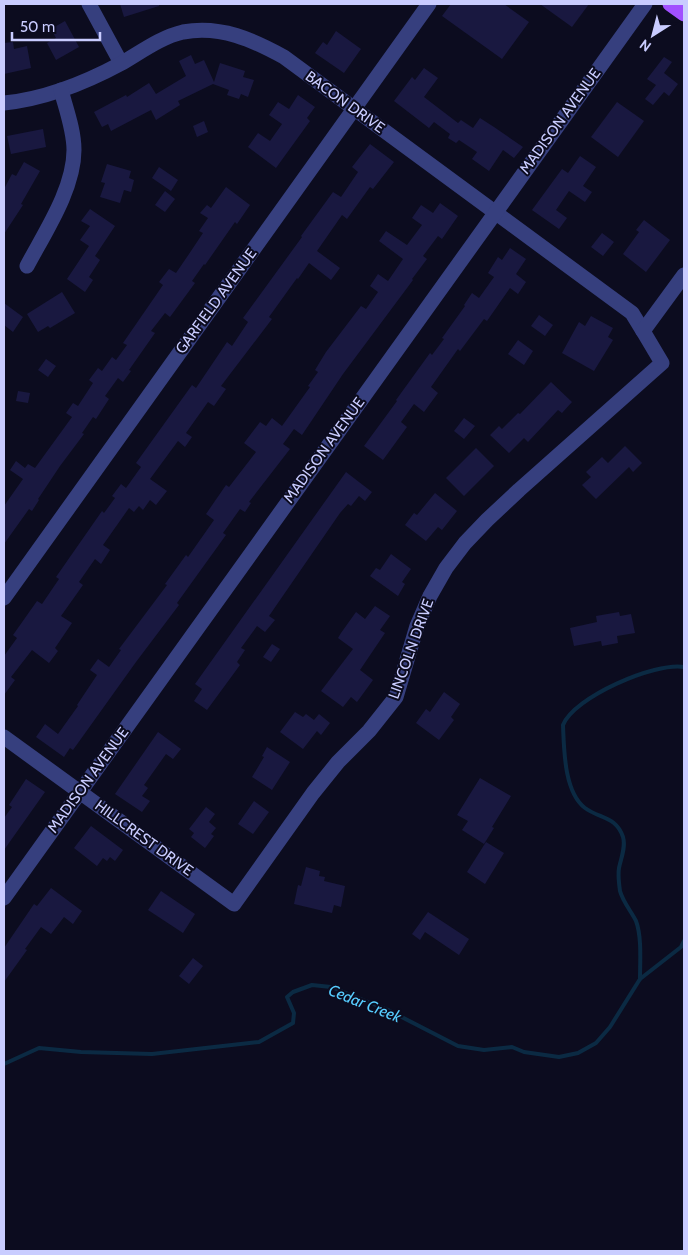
<svg xmlns="http://www.w3.org/2000/svg" width="688" height="1255" viewBox="0 0 688 1255" font-family="Cabin,sans-serif">
<style>
.lines{fill:none;stroke-linecap:round;stroke-linejoin:round}
.stream{stroke:#0b2a43;stroke-width:4}
.building{fill:#191840}
.minor{stroke:#363f7e;stroke-width:15}
.major{stroke:#a150ff;stroke-width:15}
.labels{text-anchor:middle;stroke-width:4;stroke-linejoin:round;paint-order:stroke}
.street-label{font-size:15px;fill:#c9ccff;stroke:#0c0c1f}
.water-label{font-size:16px;font-style:italic;fill:#57cdff;stroke:#0c0c1f}
</style>
<rect width="100%" height="100%" fill="#0c0c1f"/>
<g class="lines">
<g class="stream">
<path d="M640,979C640,962 642,937 636,921C631,911 623,902 620,891C619,884 618,874 619,868C621,858 626,847 623,837C616,816 600,819 585,808C564,792 564,749 563,725C574,697 655,662 684,667"/>
<polyline points="4,1064 39,1048 81,1052 152,1054 259,1042 293,1023 294,1013 287,997 293,992 312,985 331,987 388,1010 458,1046 484,1050 512,1047 524,1052 559,1057 578,1053 596,1043 610,1027 640,979 681,947 684,941"/>
</g>
</g>
<g class="building">
<polygon points="120,4 159,4 159,6 124,17"/>
<polygon points="451,4 504,4 529,22 502,59 442,16"/>
<polygon points="540,4 589,4 572,27"/>
<polygon points="65,21 79,47 56,60 47,43 56,38 51,29"/>
<polygon points="336,31 361,49 344,73 315,53 323,42 327,45"/>
<polygon points="13,42 14,49 27,46 31,68 4,74 4,43"/>
<polygon points="191,55 195,64 204,60 214,82 220,63 245,71 243,77 254,80 248,97 241,94 239,99 227,95 229,90 213,84 178,101 180,105 156,120 151,110 111,131 108,124 102,127 94,112 126,95 127,97 149,83 156,94 186,76 179,61"/>
<polygon points="664,57 672,62 664,73 678,84 669,96 664,92 653,105 645,99 656,85 647,79"/>
<polygon points="424,68 438,78 424,97 458,123 461,120 473,128 480,118 494,127 523,147 514,158 503,150 489,171 472,159 477,152 459,140 456,143 448,138 450,134 434,122 429,128 394,101 412,77 415,80"/>
<polygon points="298,95 315,107 307,118 310,121 276,168 248,147 258,133 270,141 282,124 269,115 278,102 289,109"/>
<polygon points="617,102 644,121 618,157 591,137"/>
<polygon points="204,121 208,132 197,137 193,126"/>
<polygon points="43,129 46,147 11,154 7,136"/>
<polygon points="370,144 394,162 373,189 370,187 347,219 342,215 317,251 340,268 331,280 309,263 298,279 297,278 269,317 272,319 221,386 226,389 214,406 208,402 186,433 192,437 185,447 178,441 150,479 167,491 156,505 150,500 143,510 139,506 134,512 129,508 103,545 110,550 101,564 95,559 79,582 83,585 61,616 72,623 55,648 58,651 49,663 32,650 11,677 15,680 4,695 4,656 17,638 13,635 37,601 42,604 59,579 56,577 102,511 104,513 115,498 112,496 121,484 126,488 141,467 136,463 192,385 196,388 227,342 232,346 248,322 243,318 302,237 301,236 333,192 341,197 358,172 352,167"/>
<polygon points="580,156 596,167 583,186 592,192 585,202 569,191 556,210 567,218 559,229 532,210 562,169 568,173"/>
<polygon points="24,162 40,171 21,204 23,205 4,234 4,189 12,174 16,176"/>
<polygon points="107,164 131,171 129,178 134,180 131,192 124,190 120,203 100,197 105,183 101,182"/>
<polygon points="159,167 178,180 171,191 152,178"/>
<polygon points="226,187 250,205 237,224 235,222 205,265 204,264 192,281 195,283 170,317 165,313 151,331 155,333 129,370 131,371 123,382 118,378 105,396 109,399 96,419 93,417 82,433 84,434 60,466 38,499 39,500 32,511 29,509 4,544 4,506 23,479 10,470 16,461 25,468 28,464 35,468 72,417 66,413 73,403 78,406 93,383 89,380 98,368 102,371 112,357 116,360 127,345 123,343 163,285 159,282 169,269 176,273 189,254 203,233 199,231 208,218 200,213 207,205 211,208"/>
<polygon points="165,191 175,199 165,212 155,205"/>
<polygon points="440,203 458,216 442,239 438,236 423,256 427,259 412,279 413,280 343,374 302,435 294,429 283,444 290,449 249,502 251,503 245,512 240,509 223,533 226,535 177,603 179,605 136,662 73,750 70,748 64,757 36,737 45,724 58,734 78,706 77,705 97,675 90,670 98,659 109,667 121,650 119,649 167,585 165,584 186,555 188,557 214,520 206,514 226,485 229,487 256,452 244,443 260,422 266,426 272,418 282,426 310,387 308,386 318,372 315,370 326,352 361,306 366,309 378,292 370,286 378,274 388,281 403,259 379,241 386,231 407,245 422,225 412,218 421,205 433,213"/>
<polygon points="90,209 115,226 95,256 100,260 89,277 93,280 85,292 67,279 89,246 80,240 90,226 81,221"/>
<polygon points="644,220 670,240 646,272 623,254 639,232 636,230"/>
<polygon points="602,233 614,242 603,256 591,247"/>
<polygon points="510,248 526,259 516,274 526,282 518,294 510,288 487,321 484,319 460,351 458,349 431,387 438,393 424,412 414,404 401,422 407,427 383,460 364,446 397,401 396,400 430,353 432,355 444,339 442,338 465,306 464,305 472,293 479,298 494,277 488,273 498,257 502,260"/>
<polygon points="62,292 75,313 50,328 48,326 38,332 27,314"/>
<polygon points="4,303 23,317 13,332 4,325"/>
<polygon points="539,315 553,325 545,336 531,326"/>
<polygon points="591,316 613,328 608,337 613,340 594,371 562,353 579,322 585,326"/>
<polygon points="518,340 533,351 524,365 508,354"/>
<polygon points="46,359 56,366 48,377 38,370"/>
<polygon points="551,382 572,402 562,413 558,410 528,442 524,438 509,453 490,435 499,426 502,429 518,413 520,414"/>
<polygon points="18,391 30,393 28,403 16,401"/>
<polygon points="464,418 475,426 464,439 454,431"/>
<polygon points="625,446 642,463 633,472 629,467 596,499 582,485 591,477 586,472 602,457 608,463"/>
<polygon points="476,448 494,466 464,496 446,478"/>
<polygon points="346,472 372,492 365,501 359,496 351,506 348,504 340,513 269,616 275,620 265,632 257,626 241,648 245,650 237,662 240,665 207,710 194,701 202,689 195,684"/>
<polygon points="435,493 457,511 442,530 438,527 426,541 405,525 414,513 417,515"/>
<polygon points="391,554 411,569 402,582 405,584 398,596 370,576 376,568 380,570"/>
<polygon points="375,606 390,616 380,630 385,633 360,670 373,680 357,702 351,697 343,707 321,691 353,649 338,638 341,633 356,612 365,619"/>
<polygon points="619,612 620,616 631,614 635,633 617,636 618,643 602,646 601,641 574,646 570,628 597,622 596,616"/>
<polygon points="272,644 280,649 271,662 263,657"/>
<polygon points="444,692 460,704 451,717 454,720 439,740 416,723 426,709 430,712"/>
<polygon points="295,712 303,717 306,714 314,720 319,714 330,723 321,735 317,731 303,749 280,732"/>
<polygon points="158,732 181,749 173,759 166,754 144,785 148,788 142,796 150,801 142,812 115,794"/>
<polygon points="267,747 290,762 272,790 252,777 264,757 262,756"/>
<polygon points="480,778 511,796 492,827 494,828 484,844 462,830 468,821 457,815"/>
<polygon points="26,779 45,792 4,850 4,818 12,807 9,805"/>
<polygon points="254,801 269,812 253,834 238,824"/>
<polygon points="206,807 215,814 209,822 216,828 211,834 214,836 205,848 191,837 194,833 189,829"/>
<polygon points="91,826 123,850 115,861 110,857 107,861 103,858 97,866 74,848"/>
<polygon points="486,842 504,853 485,884 467,872"/>
<polygon points="306,867 320,871 319,876 325,877 324,881 345,886 341,907 334,905 332,913 294,904 298,885 301,886"/>
<polygon points="51,888 82,911 73,924 64,917 51,934 41,927 25,949 27,950 4,982 4,948 34,904 37,906"/>
<polygon points="161,891 195,914 183,933 148,910"/>
<polygon points="428,912 469,939 459,955 425,932 420,940 412,934"/>
<polygon points="193,958 203,966 189,984 179,976"/>
</g>
<g class="lines">
<g class="minor">
<polyline points="89,4 121,63"/>
<path d="M4,103C45,99 85,83 122,63C141,52 161,37 183,32C221,25 253,40 284,57L632,313L643,331"/>
<path d="M27,266C45,232 74,189 74,150C74,130 66,109 61,90"/>
<polyline points="4,598 429,4"/>
<polyline points="4,737 234,904 313,793 338,762 369,731 396,697 417,626 430,596 446,568 465,543 487,520 519,490 662,363 643,331 684,275"/>
<polyline points="4,898 645,4"/>
</g>
<polyline class="major" points="670,4 684,14"/>
</g>
<g class="labels">
<g class="street-label">
<text transform="translate(345 102) rotate(36)" y="5">BACON DRIVE</text>
<text transform="translate(560 121) rotate(-54)" y="5">MADISON AVENUE</text>
<text transform="translate(216 301) rotate(-54)" y="5">GARFIELD AVENUE</text>
<text transform="translate(324 450) rotate(-54)" y="5">MADISON AVENUE</text>
<text transform="translate(411 649) rotate(-70)" y="5">LINCOLN DRIVE</text>
<text transform="translate(88 780) rotate(-54)" y="5">MADISON AVENUE</text>
<text transform="translate(144 838) rotate(36)" y="5">HILLCREST DRIVE</text>
</g>
<g class="water-label">
<text transform="translate(365 1003) rotate(22)" y="6">Cedar Creek</text>
</g>
</g>
<rect width="688" height="1255" fill="none" stroke="#c9ccff" stroke-width="10"/>
<g transform="translate(653 35) rotate(216)" stroke="#0c0c1f" stroke-width="4" paint-order="stroke">
<path d="M0-4L9 19L0 12L-9 19Z" fill="#c9ccff"/>
<text y="-8" font-size="14" font-weight="bold" text-anchor="middle" fill="#c9ccff">N</text>
</g>
<path d="M12 32v8h88v-8" fill="none" stroke="#c9ccff" stroke-width="2.5"/>
<text x="20" y="32" font-size="15" fill="#c9ccff" stroke="#0c0c1f" stroke-width="4" paint-order="stroke">50 m</text>
</svg>
